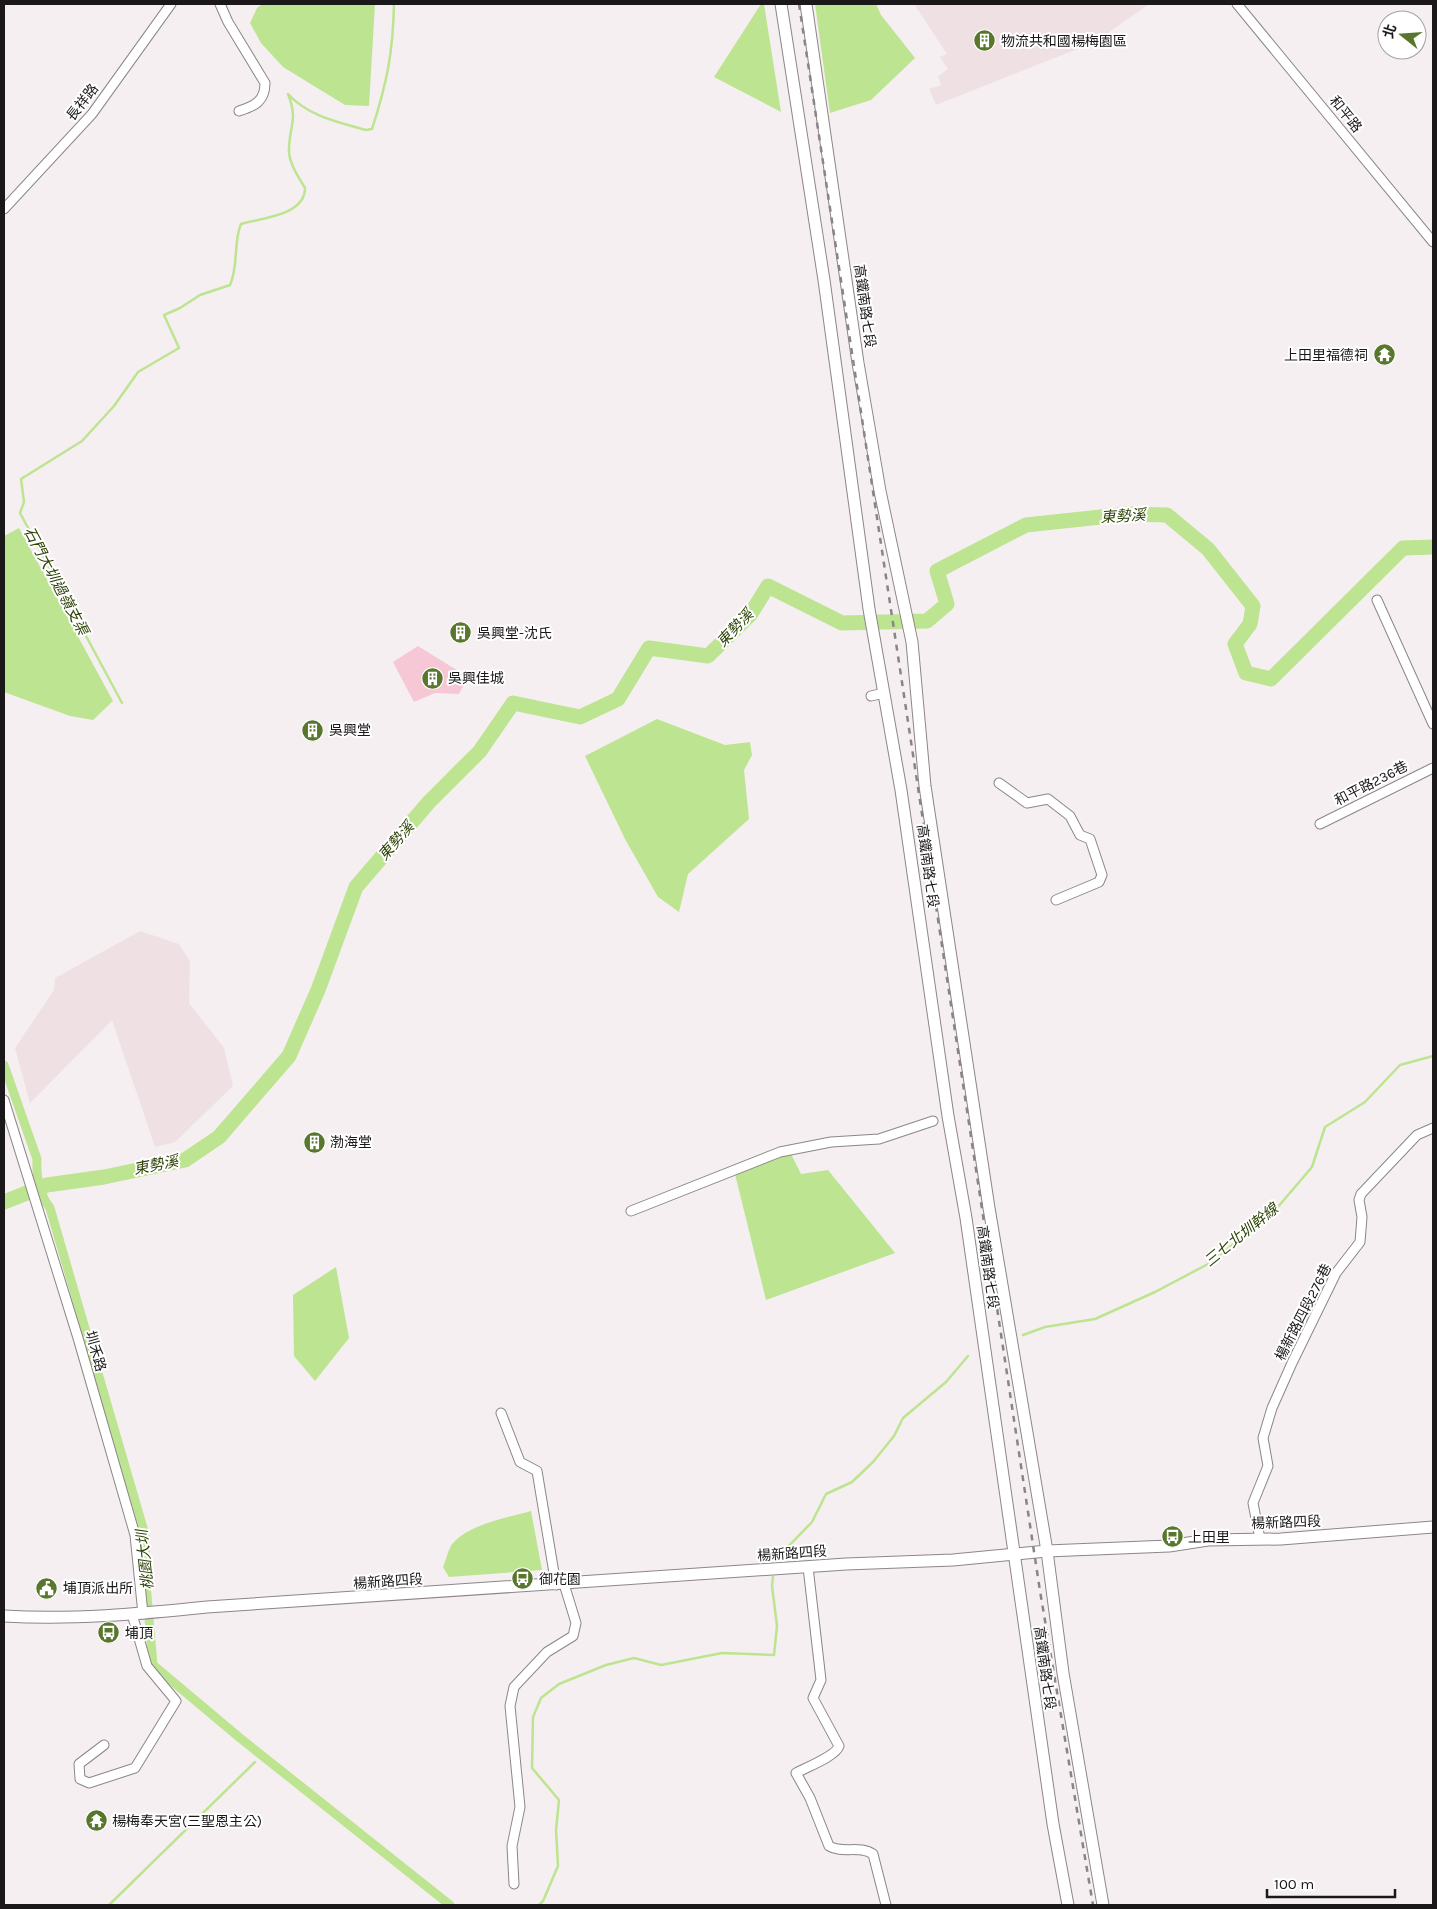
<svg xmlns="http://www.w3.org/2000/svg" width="1437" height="1909" viewBox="0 0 1437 1909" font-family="Karla,'Noto Sans TC',sans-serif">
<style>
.built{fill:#efe0e4}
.green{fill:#f6c7d4}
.water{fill:#bde490}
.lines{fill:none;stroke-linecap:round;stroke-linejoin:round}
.stream{stroke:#bde490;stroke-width:2.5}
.canal{stroke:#bde490;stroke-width:9}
.river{stroke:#bde490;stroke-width:15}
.minor-casing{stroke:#8c8687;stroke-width:11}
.major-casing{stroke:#8c8687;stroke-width:13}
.minor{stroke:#fff;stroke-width:9}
.major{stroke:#fff;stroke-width:11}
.rail{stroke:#898586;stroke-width:2.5;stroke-dasharray:6 6;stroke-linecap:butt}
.labels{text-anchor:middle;stroke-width:4;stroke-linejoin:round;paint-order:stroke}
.poi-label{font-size:14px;fill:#1a1818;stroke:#fff;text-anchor:start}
.street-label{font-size:14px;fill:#1a1818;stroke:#fff}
.water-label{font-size:15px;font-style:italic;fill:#2d4306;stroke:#fff}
</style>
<rect width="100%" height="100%" fill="#f6eff1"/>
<g class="built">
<polygon points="914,4 1149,4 1095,42 936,105 929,89 941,85 938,76 948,69 940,57 947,54"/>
<polygon points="140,931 179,944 190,962 189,1003 224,1048 233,1086 175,1142 155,1147 112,1020 30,1103 15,1048 54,990 55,978"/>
</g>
<polygon class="green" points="418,646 468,677 459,694 435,693 414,702 393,662"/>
<g class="water">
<polygon points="262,4 375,4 369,106 345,105 283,67 261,43 250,23 257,8"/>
<polygon points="761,4 764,4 781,112 714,77"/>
<polygon points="815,4 876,4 881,15 915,58 871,100 830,113"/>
<polygon points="19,528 113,701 93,720 70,716 4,692 4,536"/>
<polygon points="657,719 725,745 750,742 752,755 744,770 749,819 688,874 679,912 658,897 625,839 585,756"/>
<polygon points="790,1152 801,1174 828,1170 895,1253 766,1300 735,1174"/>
<polygon points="336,1267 349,1338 315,1381 294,1356 293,1295"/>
<path d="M531,1511L542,1570L449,1577L443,1567C446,1560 449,1546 454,1542C473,1523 506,1518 531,1511Z"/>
</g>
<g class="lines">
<g class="stream">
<path d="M122,703L20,513L24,502L21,479L82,441L114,406L138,372L179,348L164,315L180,308L200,295L230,285C239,265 233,243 241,224C260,218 305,216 305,188C298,176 288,162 289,148C290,124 298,119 288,94C308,116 338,122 366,130L372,129C387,83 393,52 394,4"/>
<polyline points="1023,1335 1045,1327 1095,1319 1155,1292 1208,1264 1271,1215 1312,1167 1325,1127 1365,1102 1400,1065 1433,1056"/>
<polyline points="776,1562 777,1558 812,1522 826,1494 852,1482 873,1462 894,1436 903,1418 946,1382 968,1356"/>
<polyline points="260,1758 262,1755"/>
<polyline points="109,1905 255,1762"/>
<polyline points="539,1905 543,1901 558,1866 556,1830 559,1800 532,1768 533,1717 541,1698 559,1684 606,1665 634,1658 661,1665 722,1653 774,1655 777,1626 772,1586 773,1577"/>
</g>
<path class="canal" d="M4,1065L37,1159C36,1177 39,1193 50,1208L145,1535L146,1584L153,1665L240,1738L450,1905"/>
<polyline class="river" points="4,1202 47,1185 104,1177 185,1160 219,1137 289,1056 318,990 356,887 429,802 480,751 513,703 580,717 618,699 649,648 708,656 750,615 768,586 842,623 927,621 947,604 937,571 1026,525 1128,514 1167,515 1208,549 1253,606 1250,624 1235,644 1246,673 1271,679 1403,548 1433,547"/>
<defs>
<g id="minor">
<path d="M220,4L228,22L265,83C265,101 255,106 239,111"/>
<polyline points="1237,4 1433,242"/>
<polyline points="4,209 92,114 171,4"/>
<polyline points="1377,600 1433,724"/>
<polyline points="871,696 884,693"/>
<polyline points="999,783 1027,803 1048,799 1070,816 1080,835 1090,839 1102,875 1099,882 1056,900"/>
<polyline points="1320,824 1433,768"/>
<polyline points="4,1100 78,1338 135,1535 143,1614"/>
<polyline points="631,1211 780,1152 831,1142 879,1139 933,1121"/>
<polyline points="501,1413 520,1462 537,1471 556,1585"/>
<polyline points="1260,1539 1253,1503 1268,1466 1263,1438 1272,1408 1292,1363 1336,1273 1360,1242 1362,1217 1359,1200 1361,1194 1417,1135 1433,1128"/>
<path d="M808,1567L821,1680L813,1698L839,1746C836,1756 807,1767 796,1773L810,1798L829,1846C842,1854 860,1845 873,1854L886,1905"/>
<polyline points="104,1745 79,1764 80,1779 89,1783 135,1768 176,1701 147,1666 132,1614"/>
<polyline points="514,1884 512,1846 520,1807 510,1706 514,1687 547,1652 573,1636 576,1623 564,1584"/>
</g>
<g id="major">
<polyline points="781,4 824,280 869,609 901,790 948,1116 966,1218 1053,1824 1068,1905"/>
<polyline points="806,4 858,363 880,491 912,642 925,786 989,1208 1047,1551 1063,1673 1103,1905"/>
<path d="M4,1616C71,1620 140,1614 207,1607L846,1564L953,1560L1047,1551L1169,1546L1208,1540L1281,1539L1433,1527"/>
</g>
</defs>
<use href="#minor" class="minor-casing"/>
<use href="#major" class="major-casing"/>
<use href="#minor" class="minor"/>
<use href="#major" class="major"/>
<polyline class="rail" points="799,4 1040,1591 1093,1905"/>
</g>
<defs>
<symbol id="building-disc" viewBox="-11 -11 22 22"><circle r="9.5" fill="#58772d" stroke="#fff"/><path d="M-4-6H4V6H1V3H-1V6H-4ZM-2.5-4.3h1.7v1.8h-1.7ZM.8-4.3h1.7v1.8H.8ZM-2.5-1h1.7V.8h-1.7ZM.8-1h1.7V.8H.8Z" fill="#fff"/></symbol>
<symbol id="temple-disc" viewBox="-11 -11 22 22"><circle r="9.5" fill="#58772d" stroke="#fff"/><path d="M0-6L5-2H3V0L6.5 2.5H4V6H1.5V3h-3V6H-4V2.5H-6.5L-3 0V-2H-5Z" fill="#fff"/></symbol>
<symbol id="bus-disc" viewBox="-11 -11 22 22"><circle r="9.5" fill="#58772d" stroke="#fff"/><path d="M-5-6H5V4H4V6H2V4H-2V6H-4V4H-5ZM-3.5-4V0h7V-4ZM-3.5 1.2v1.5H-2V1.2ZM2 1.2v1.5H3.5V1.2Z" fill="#fff"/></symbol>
<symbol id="civic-disc" viewBox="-11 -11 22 22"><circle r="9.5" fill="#58772d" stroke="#fff"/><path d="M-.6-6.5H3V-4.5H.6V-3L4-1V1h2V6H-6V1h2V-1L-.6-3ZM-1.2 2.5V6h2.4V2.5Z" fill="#fff"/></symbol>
</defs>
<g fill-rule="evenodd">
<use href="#building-disc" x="972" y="28" width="25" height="25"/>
<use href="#temple-disc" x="1372" y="342" width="25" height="25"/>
<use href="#building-disc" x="448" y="620" width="25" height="25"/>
<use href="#building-disc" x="420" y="666" width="25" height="25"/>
<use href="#building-disc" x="300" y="718" width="25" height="25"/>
<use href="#building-disc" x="302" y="1130" width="25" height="25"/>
<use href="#bus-disc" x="1160" y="1524" width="25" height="25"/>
<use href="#bus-disc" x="510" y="1566" width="25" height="25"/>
<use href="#civic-disc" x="34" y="1576" width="25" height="25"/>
<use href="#bus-disc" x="96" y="1620" width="25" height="25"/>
<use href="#temple-disc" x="84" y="1808" width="25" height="25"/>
</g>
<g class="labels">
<g class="poi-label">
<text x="1001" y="46">物流共和國楊梅園區</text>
<text x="1368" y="360" text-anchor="end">上田里福德祠</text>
<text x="477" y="638">吳興堂-沈氏</text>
<text x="448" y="683">吳興佳城</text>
<text x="329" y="735">吳興堂</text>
<text x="330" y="1147">渤海堂</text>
<text x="1188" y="1542">上田里</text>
<text x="539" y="1584">御花園</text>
<text x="63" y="1593">埔頂派出所</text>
<text x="125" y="1638">埔頂</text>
<text x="112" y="1826">楊梅奉天宮(三聖恩主公)</text>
</g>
<g class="street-label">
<text transform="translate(82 102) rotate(-52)" y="5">長祥路</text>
<text transform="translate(1346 114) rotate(51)" y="5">和平路</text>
<text transform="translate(865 306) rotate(82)" y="5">高鐵南路七段</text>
<text transform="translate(1371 783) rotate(-27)" y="5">和平路236巷</text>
<text transform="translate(928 866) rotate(82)" y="5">高鐵南路七段</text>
<text transform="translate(988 1267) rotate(82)" y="5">高鐵南路七段</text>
<text transform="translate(1303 1312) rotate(-63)" y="5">楊新路四段276巷</text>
<text transform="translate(96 1351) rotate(74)" y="5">圳禾路</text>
<text transform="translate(1286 1522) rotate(-2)" y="5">楊新路四段</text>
<text transform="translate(792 1553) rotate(-4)" y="5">楊新路四段</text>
<text transform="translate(388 1581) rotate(-4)" y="5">楊新路四段</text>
<text transform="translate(1045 1668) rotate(82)" y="5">高鐵南路七段</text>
</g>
<g class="water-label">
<text transform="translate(1123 516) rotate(-3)" y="5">東勢溪</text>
<text transform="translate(56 581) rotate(62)" y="5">石門大圳過嶺支渠</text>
<text transform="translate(735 628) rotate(-47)" y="5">東勢溪</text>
<text transform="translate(396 841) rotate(-49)" y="5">東勢溪</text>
<text transform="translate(156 1165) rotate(-11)" y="5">東勢溪</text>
<text transform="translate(1241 1235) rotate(-39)" y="5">三七北圳幹線</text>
<text transform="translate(145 1560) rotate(-96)" y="5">桃園大圳</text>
</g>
</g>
<rect width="1437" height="1909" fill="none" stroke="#1a1818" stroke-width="10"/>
<g transform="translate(1402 35) rotate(287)"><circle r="24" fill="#ffffff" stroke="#a3a3a3"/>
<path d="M0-4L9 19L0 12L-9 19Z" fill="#58772d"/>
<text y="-8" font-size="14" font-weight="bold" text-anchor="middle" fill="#1a1818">北</text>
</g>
<path d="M1267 1889v8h128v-8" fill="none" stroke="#1a1818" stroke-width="2.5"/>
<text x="1274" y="1889" font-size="15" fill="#1a1818" stroke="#ffffff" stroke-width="4" paint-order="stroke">100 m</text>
</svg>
